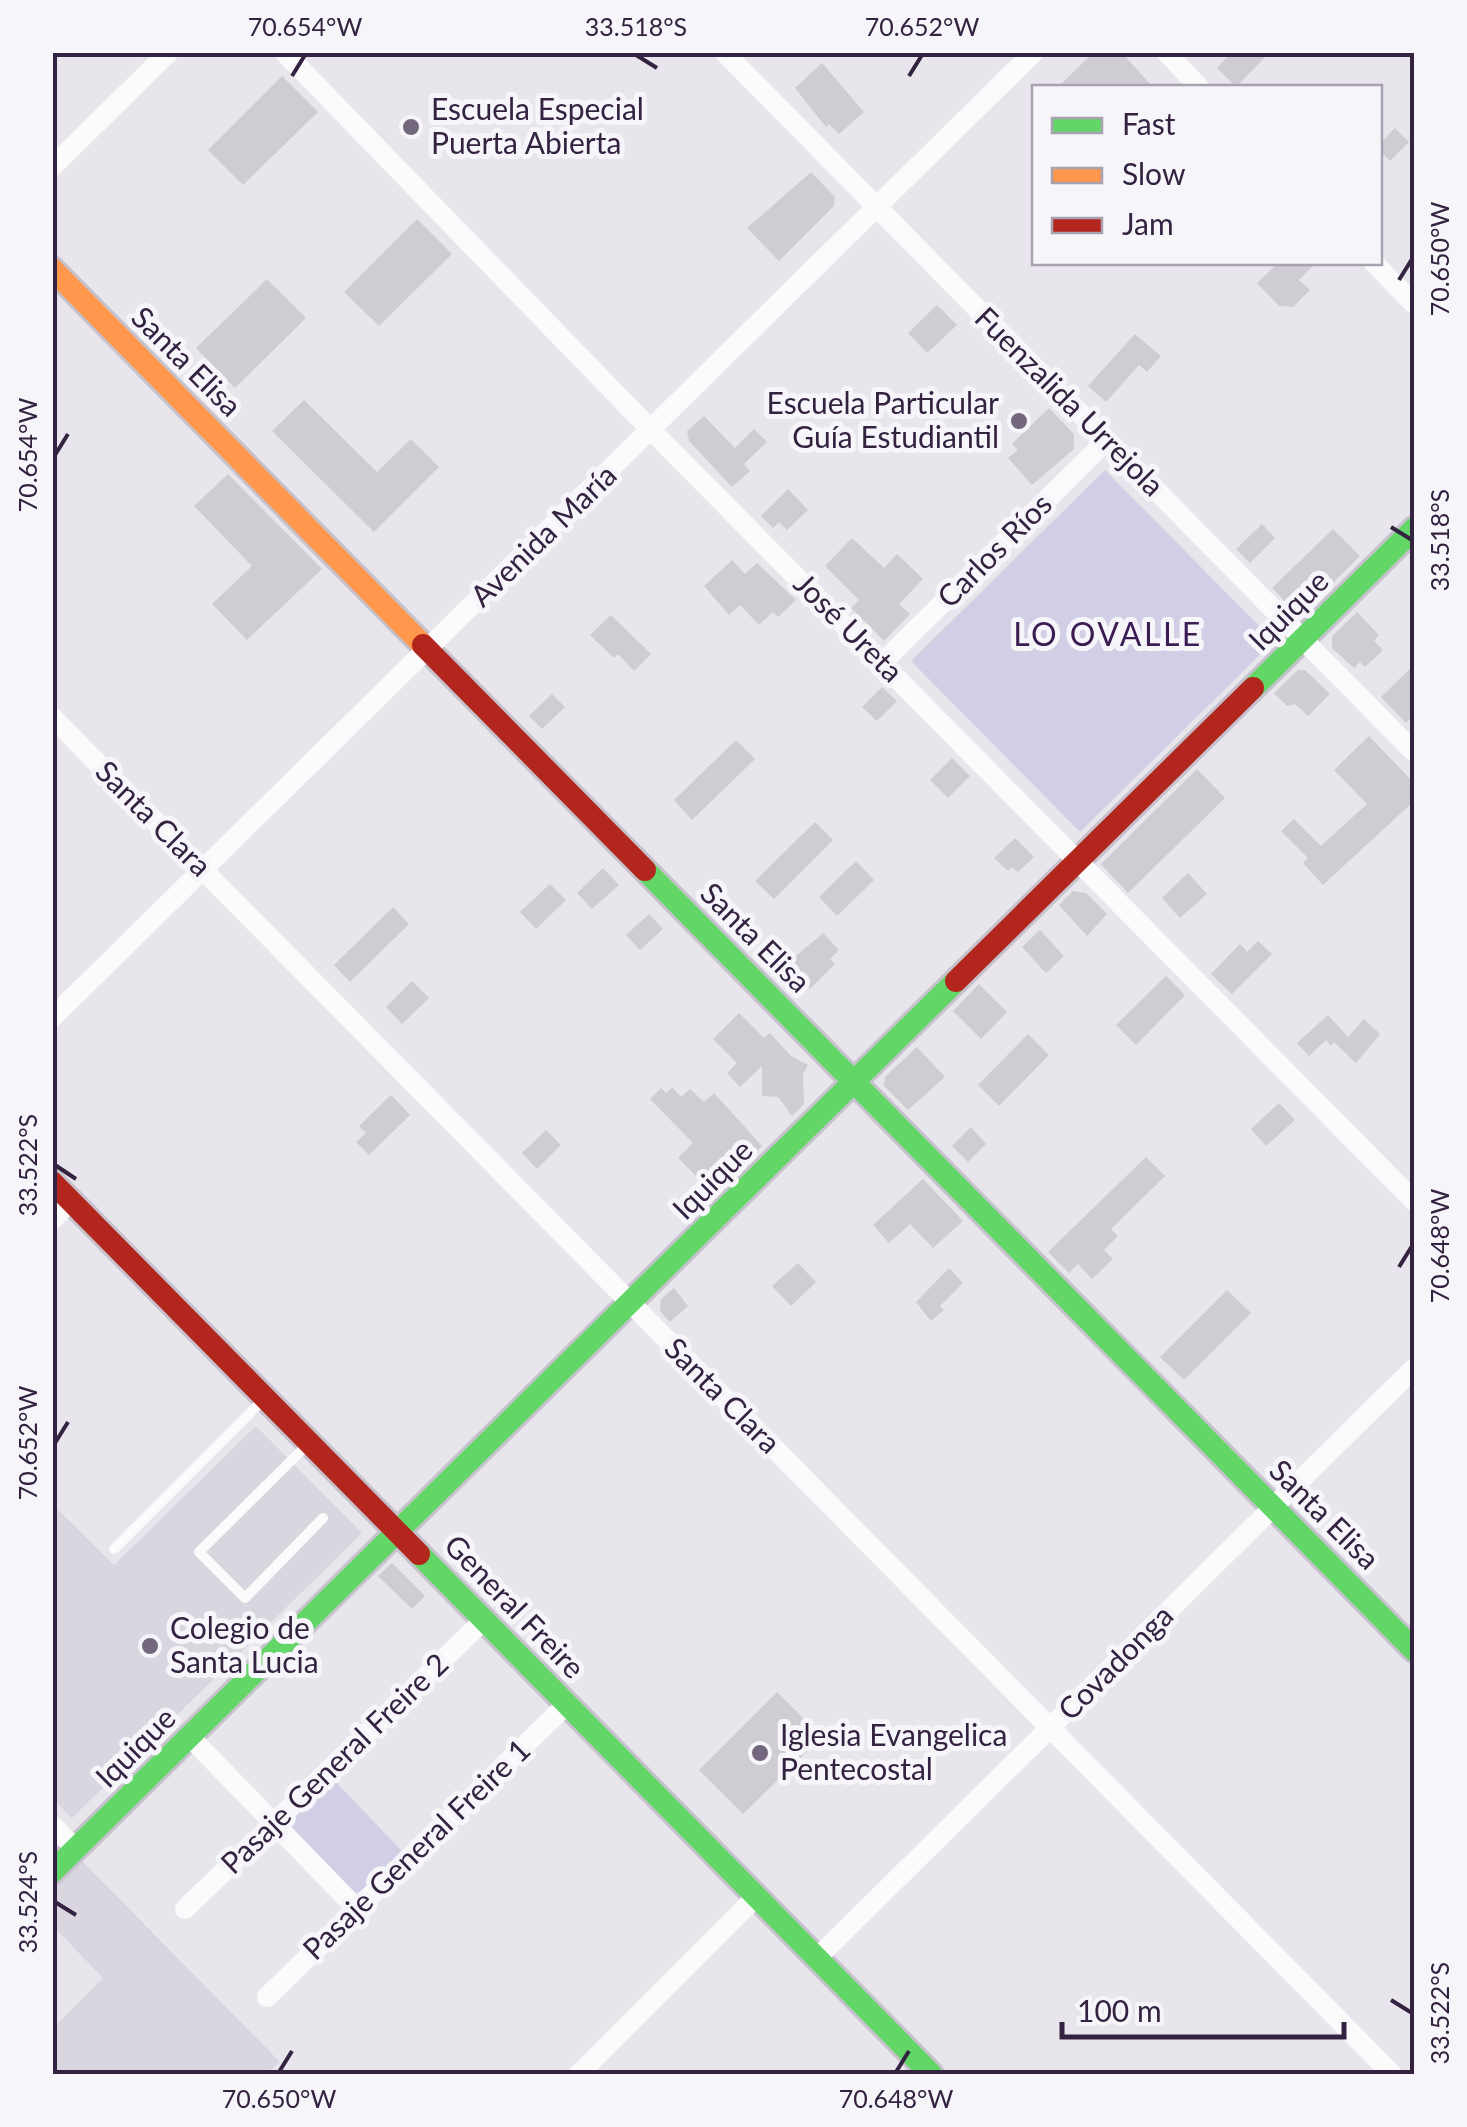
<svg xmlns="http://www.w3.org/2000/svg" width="1467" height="2127" viewBox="0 0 1467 2127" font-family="Lato,sans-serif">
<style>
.built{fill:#d9d6df}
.green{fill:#d1cfe5}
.building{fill:#cfcdd3}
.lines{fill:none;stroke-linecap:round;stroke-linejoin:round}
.fast-casing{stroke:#c6c2cc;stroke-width:28}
.slow-casing{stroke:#c6c2cc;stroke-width:28}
.jam-casing{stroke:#c6c2cc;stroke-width:28}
.lane{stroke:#fcfbfc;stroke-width:10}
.street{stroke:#fcfbfc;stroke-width:20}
.fast{stroke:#63d668;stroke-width:22}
.slow{stroke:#ff974d;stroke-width:22}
.jam{stroke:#b3261e;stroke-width:22}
.ticks{fill:none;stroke:#332240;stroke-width:4}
.poi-dot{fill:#72677c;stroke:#f6f5fa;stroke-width:4}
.labels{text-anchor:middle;stroke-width:10;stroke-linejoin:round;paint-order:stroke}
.poi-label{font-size:30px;fill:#332240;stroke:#f6f5fa;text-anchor:start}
.street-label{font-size:30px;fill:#332240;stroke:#f6f5fa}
.neighbourhood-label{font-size:32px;letter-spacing:2.5px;fill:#3c1d53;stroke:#f6f5fa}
.neatline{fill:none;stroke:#332240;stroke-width:4}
.ticks-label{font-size:25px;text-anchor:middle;fill:#332240}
</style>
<rect width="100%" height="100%" fill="#e8e6ec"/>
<g class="built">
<polygon points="256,1426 362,1533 72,1818 53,1799 52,1504 114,1565"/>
<polygon points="82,1861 280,2062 266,2074 53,2074 53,2028 103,1978 53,1926 53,1889"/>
</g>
<g class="green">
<polygon points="1105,470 1274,641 1080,832 911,661"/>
<polygon points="330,1776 402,1851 355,1897 282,1823"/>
</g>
<g class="building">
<polygon points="1094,52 1121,52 1154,88 1057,88"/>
<polygon points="1232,52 1270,52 1236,87 1217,68"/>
<polygon points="822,63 864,112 839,134 829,124 826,127 795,88"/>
<polygon points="282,76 318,112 243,185 208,150"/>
<polygon points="1395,128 1409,142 1390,161 1380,151 1380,144"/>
<polygon points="811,172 835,197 834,206 779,261 747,228"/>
<polygon points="417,219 452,254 379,326 344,292"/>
<polygon points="1279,262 1317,262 1299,280 1310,290 1293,307 1279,306 1257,283"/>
<polygon points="267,279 306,318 235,388 196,348"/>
<polygon points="937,305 957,325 927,353 908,333"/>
<polygon points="1135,334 1161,356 1147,372 1139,365 1106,402 1088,386"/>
<polygon points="304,400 377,472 411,439 439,467 374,532 272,431"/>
<polygon points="1049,408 1074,434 1074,449 1032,485 1008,458 1018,450 1012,444"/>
<polygon points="704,416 735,448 754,429 767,442 744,464 750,471 732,487 689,441 687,431"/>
<polygon points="228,474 322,569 247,640 212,604 252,566 194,506"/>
<polygon points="788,489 808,510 787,530 779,522 773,528 761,516"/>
<polygon points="1262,524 1275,538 1250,563 1236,549"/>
<polygon points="1333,529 1360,556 1301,614 1297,614 1272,588"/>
<polygon points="852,538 884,568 897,554 923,579 899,604 910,614 884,641 851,608 859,600 825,566"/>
<polygon points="732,560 745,574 757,563 796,600 778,617 773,612 759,625 740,605 729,615 704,586"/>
<polygon points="1357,612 1379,635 1374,641 1383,650 1365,667 1360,662 1354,668 1332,648 1332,636"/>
<polygon points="611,615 651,654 634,671 618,654 614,658 590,635"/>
<polygon points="1414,665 1414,715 1406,723 1381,697"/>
<polygon points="1298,670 1305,670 1330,694 1308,716 1295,704 1287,706 1274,693"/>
<polygon points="882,687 897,701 877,721 862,707"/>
<polygon points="552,694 565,707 542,729 529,716"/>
<polygon points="1369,736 1414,783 1414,801 1323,885 1303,863 1308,858 1281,831 1294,819 1321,846 1367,804 1334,770"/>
<polygon points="736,740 755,759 692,820 674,800"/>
<polygon points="952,758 970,776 948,798 930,780"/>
<polygon points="1197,769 1225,798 1128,893 1101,864"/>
<polygon points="815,822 833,840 774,899 755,881"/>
<polygon points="1015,838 1034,857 1018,872 1012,867 1008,871 994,858"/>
<polygon points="856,861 874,880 837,916 819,897"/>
<polygon points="603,868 619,885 592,909 577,893"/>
<polygon points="1188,873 1207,894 1180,918 1162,898"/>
<polygon points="550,884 566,900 536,929 520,912"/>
<polygon points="1073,891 1086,893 1107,914 1087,936 1059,905"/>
<polygon points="393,907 409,924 350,982 334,965"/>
<polygon points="649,914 663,929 640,950 626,935"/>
<polygon points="1040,930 1064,956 1046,973 1022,947"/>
<polygon points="823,933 839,950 830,959 835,964 810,989 805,983 802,986 783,967"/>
<polygon points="1258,941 1272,954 1232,994 1211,974 1240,944 1247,952"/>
<polygon points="1166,976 1185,995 1136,1045 1116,1025"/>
<polygon points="412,981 429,998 402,1024 386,1007"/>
<polygon points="979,984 1007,1012 981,1039 953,1011"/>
<polygon points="739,1013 764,1038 770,1033 791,1056 808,1065 803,1074 804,1104 792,1116 778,1097 762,1096 762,1066 740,1087 727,1073 737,1063 713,1039"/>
<polygon points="1328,1015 1348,1037 1364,1019 1380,1034 1356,1063 1334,1042 1331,1046 1326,1040 1309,1056 1297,1043"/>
<polygon points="1028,1034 1049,1055 999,1106 978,1085"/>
<polygon points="917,1047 945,1077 908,1110 884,1086 885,1077"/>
<polygon points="672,1087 681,1097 690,1089 704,1102 714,1093 762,1146 731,1176 725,1169 707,1187 678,1158 693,1143 650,1099 661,1088 666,1093"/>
<polygon points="391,1095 410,1115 369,1155 356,1142 366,1133 359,1126"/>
<polygon points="1279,1103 1295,1120 1266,1146 1251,1129"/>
<polygon points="971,1127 986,1144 968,1162 952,1146"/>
<polygon points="546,1130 561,1145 537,1169 522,1153"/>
<polygon points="1146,1157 1165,1176 1111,1229 1118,1236 1104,1250 1113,1259 1092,1279 1078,1264 1069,1273 1048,1252"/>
<polygon points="923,1179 963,1221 933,1248 910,1224 889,1243 873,1225"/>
<polygon points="798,1263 816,1282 791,1306 772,1286"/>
<polygon points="949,1268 963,1283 940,1306 944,1310 931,1321 916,1302"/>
<polygon points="674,1288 688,1306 670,1322 660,1311 661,1299"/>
<polygon points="1227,1290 1251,1313 1184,1380 1160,1357"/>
<polygon points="392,1563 425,1596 412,1609 378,1576"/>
<polygon points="777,1692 822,1737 743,1814 699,1770"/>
</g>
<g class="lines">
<defs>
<g id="fast">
<polyline points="1253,688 1414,529"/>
<polyline points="645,870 1414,1650"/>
<polyline points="419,1554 931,2074"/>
<polyline points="52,1872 956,981"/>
</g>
<polyline id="slow" points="52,269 423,645"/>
<g id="jam">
<polyline points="423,645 645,870"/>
<polyline points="956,981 1253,688"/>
<polyline points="52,1182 419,1554"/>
</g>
</defs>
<use href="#fast" class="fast-casing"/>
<use href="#slow" class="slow-casing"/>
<use href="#jam" class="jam-casing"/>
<g class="lane">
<polyline points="305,1447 199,1552 245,1598 323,1518"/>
<polyline points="114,1549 262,1401"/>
</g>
<g class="street">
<polyline points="284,52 651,430 1414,1201"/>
<polyline points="724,52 1414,752"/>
<polyline points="1166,52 1200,88"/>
<polyline points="52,167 169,52"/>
<polyline points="1373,262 1414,304"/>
<polyline points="883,662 1107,440"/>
<polyline points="52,717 1392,2074"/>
<polyline points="52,1018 1034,52"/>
<polyline points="52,1220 71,1201"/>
<polyline points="190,1737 357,1909"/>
<polyline points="52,1825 76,1849"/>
<polyline points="185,1909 484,1620"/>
<polyline points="817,1958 1414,1368"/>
<polyline points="267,1997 567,1704"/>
<polyline points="579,2074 756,1897"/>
</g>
<use href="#fast" class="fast"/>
<use href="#slow" class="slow"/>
<use href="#jam" class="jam"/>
</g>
<path class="ticks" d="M636,55L657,68M292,76L305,55M909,76L922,55M1399,280L1412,259M55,455L68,434M1391,527L1412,540M55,1165L76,1179M1399,1267L1412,1246M55,1443L68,1422M55,1902L76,1915M1391,2000L1412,2013M279,2072L292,2051M896,2072L909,2051"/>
<g class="poi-dot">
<circle cx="411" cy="127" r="10"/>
<circle cx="1019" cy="421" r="10"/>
<circle cx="150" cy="1646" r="10"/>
<circle cx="760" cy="1753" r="10"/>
</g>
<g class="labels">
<g class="poi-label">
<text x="431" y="120">Escuela Especial<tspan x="431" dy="34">Puerta Abierta</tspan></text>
<text x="999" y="414" text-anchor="end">Escuela Particular<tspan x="999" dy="34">Guía Estudiantil</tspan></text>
<text x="170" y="1639">Colegio de<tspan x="170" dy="34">Santa Lucia</tspan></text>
<text x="780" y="1746">Iglesia Evangelica<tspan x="780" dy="34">Pentecostal</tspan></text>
</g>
<g class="street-label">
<text transform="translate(186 362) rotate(45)" y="10">Santa Elisa</text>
<text transform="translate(1069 402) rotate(45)" y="10">Fuenzalida Urrejola</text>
<text transform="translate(544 536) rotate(-44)" y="10">Avenida María</text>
<text transform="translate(995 551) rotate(-45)" y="10">Carlos Ríos</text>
<text transform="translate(1289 611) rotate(-45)" y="10">Iquique</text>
<text transform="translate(848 628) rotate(45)" y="10">José Ureta</text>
<text transform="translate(153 819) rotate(45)" y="10">Santa Clara</text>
<text transform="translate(755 938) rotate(45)" y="10">Santa Elisa</text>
<text transform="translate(713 1180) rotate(-45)" y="10">Iquique</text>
<text transform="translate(722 1396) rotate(45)" y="10">Santa Clara</text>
<text transform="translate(1324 1515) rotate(45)" y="10">Santa Elisa</text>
<text transform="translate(514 1607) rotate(46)" y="10">General Freire</text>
<text transform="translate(1116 1663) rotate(-45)" y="10">Covadonga</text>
<text transform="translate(136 1748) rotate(-45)" y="10">Iquique</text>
<text transform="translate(335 1764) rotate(-44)" y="10">Pasaje General Freire 2</text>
<text transform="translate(417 1850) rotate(-44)" y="10">Pasaje General Freire 1</text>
</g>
<g class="neighbourhood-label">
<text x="1108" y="646">LO OVALLE</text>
</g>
</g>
<rect width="1467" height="2127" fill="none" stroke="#f6f5fa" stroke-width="110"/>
<rect x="1032" y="85" width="350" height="180" fill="#f6f5fa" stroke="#a8a1b0" stroke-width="2.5"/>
<rect x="1052" y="118" width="50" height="15" fill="#63d668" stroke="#a8a1b0" stroke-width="2.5"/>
<text x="1122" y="135" font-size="30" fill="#332240">Fast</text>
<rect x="1052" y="168" width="50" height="15" fill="#ff974d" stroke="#a8a1b0" stroke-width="2.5"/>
<text x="1122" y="185" font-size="30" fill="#332240">Slow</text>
<rect x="1052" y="218" width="50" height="15" fill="#b3261e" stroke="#a8a1b0" stroke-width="2.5"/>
<text x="1122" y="235" font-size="30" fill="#332240">Jam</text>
<path d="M1062 2022v15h282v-15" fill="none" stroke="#332240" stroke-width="5"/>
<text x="1077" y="2022" font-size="30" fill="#332240" stroke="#f6f5fa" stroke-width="8" paint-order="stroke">100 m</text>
<rect x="55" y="55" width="1357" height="2017" class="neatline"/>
<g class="ticks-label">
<text x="305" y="36">70.654°W</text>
<text x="636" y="36">33.518°S</text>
<text x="922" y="36">70.652°W</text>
<text transform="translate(1440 259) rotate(-90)" y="9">70.650°W</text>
<text transform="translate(28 455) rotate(-90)" y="9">70.654°W</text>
<text transform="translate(1440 540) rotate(-90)" y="9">33.518°S</text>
<text transform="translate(28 1165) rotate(-90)" y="9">33.522°S</text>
<text transform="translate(1440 1246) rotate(-90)" y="9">70.648°W</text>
<text transform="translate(28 1443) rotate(-90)" y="9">70.652°W</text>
<text transform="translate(28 1902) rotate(-90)" y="9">33.524°S</text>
<text transform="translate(1440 2013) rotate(-90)" y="9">33.522°S</text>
<text x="279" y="2108">70.650°W</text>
<text x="896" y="2108">70.648°W</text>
</g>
</svg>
